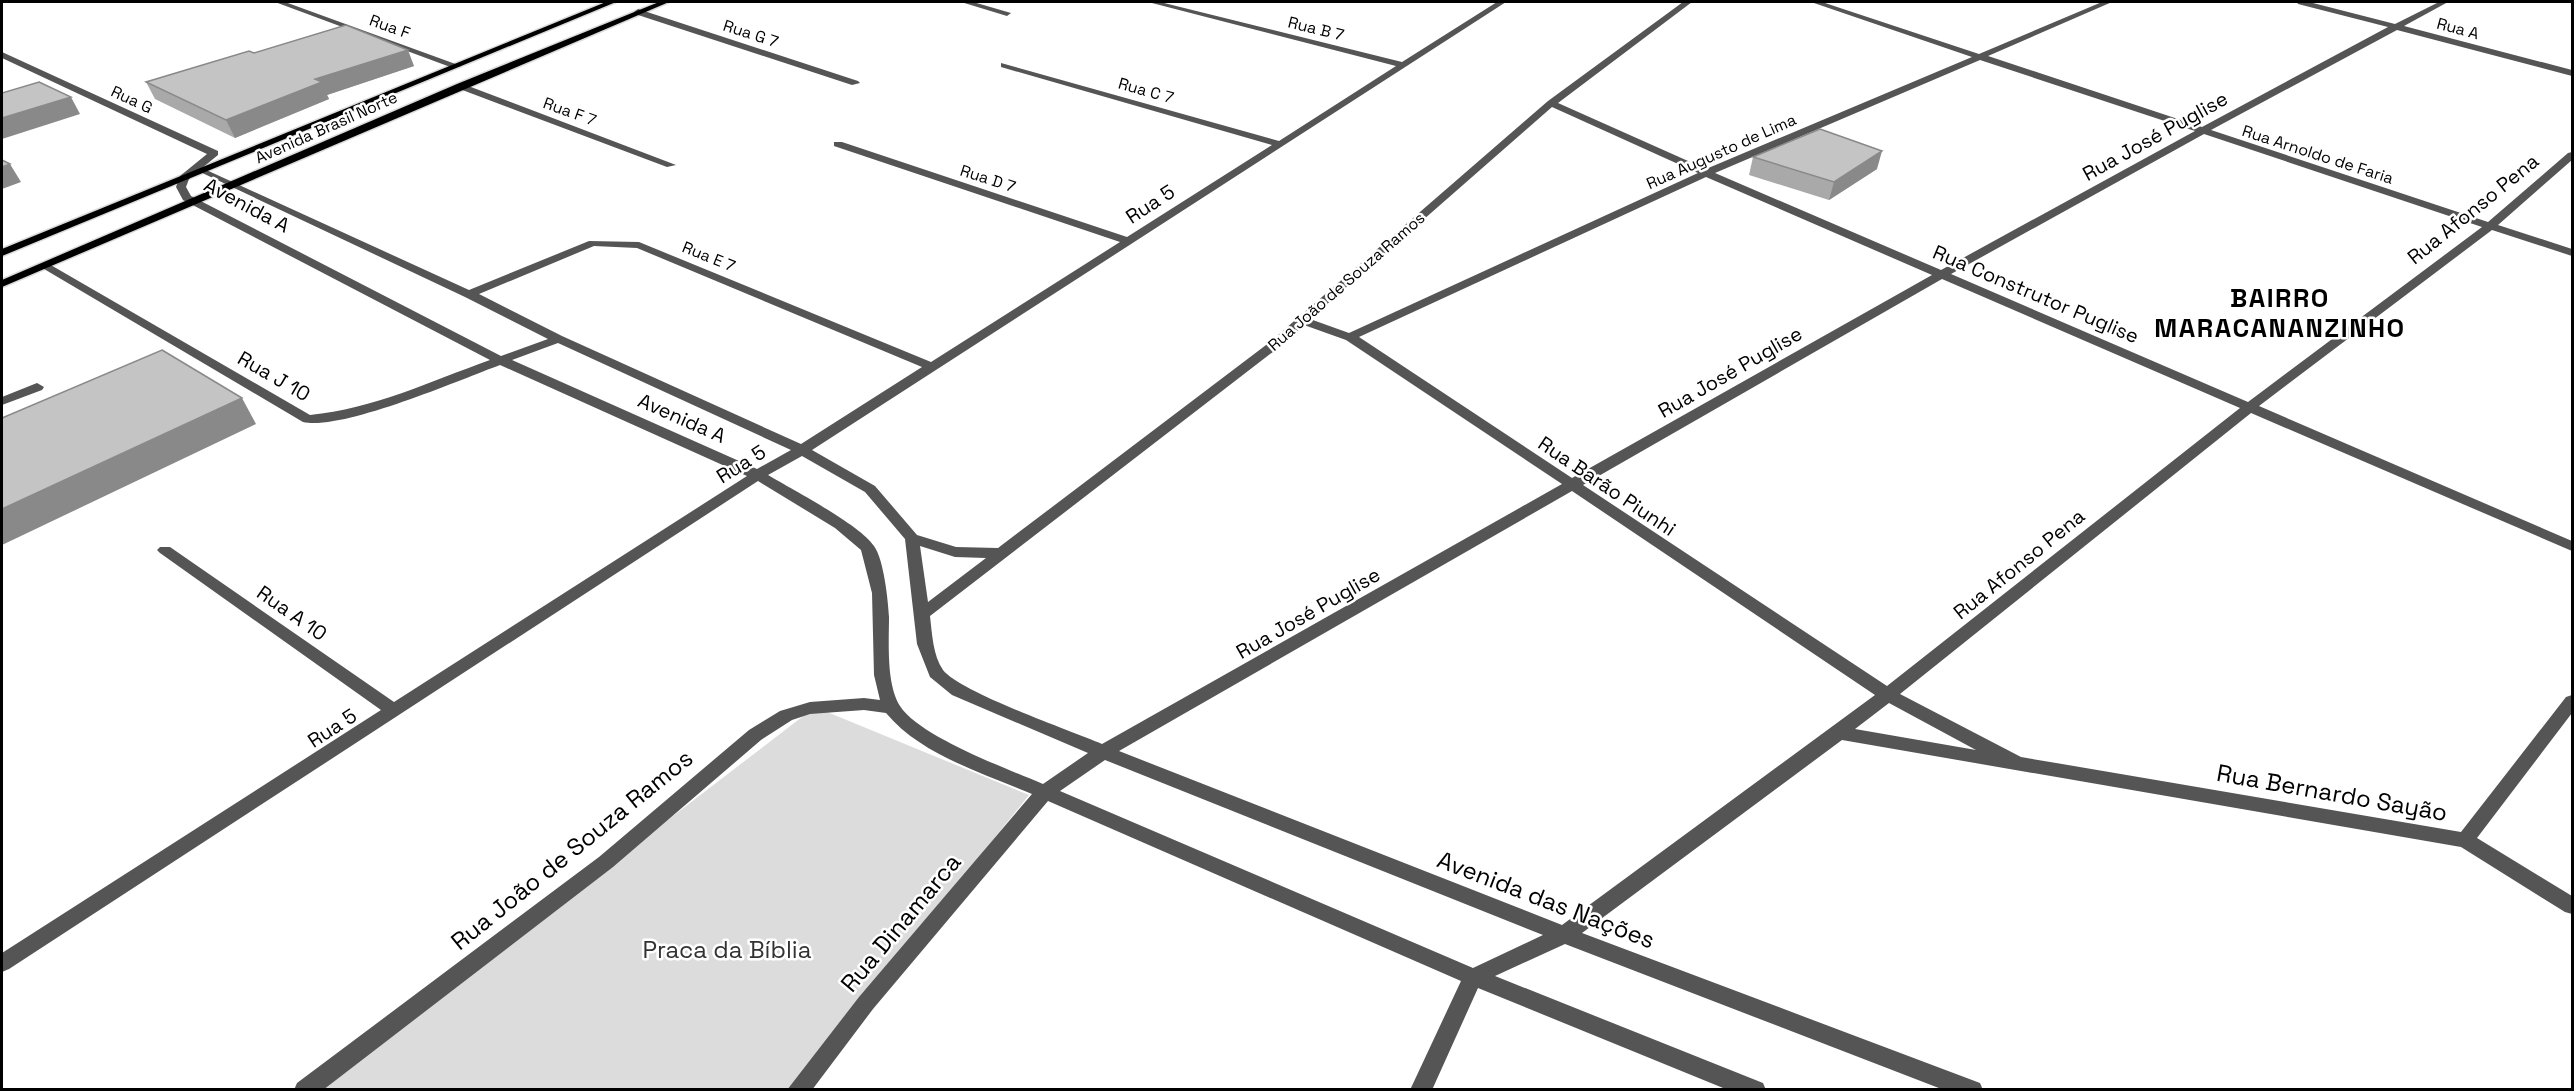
<svg xmlns="http://www.w3.org/2000/svg" width="2574" height="1091" viewBox="0 0 2574 1091" font-family="'Space Grotesk',sans-serif">
<style>
.green{fill:#dcdcdc}
.lines{fill:none;stroke-linecap:round;stroke-linejoin:round}
.major-casing{stroke:#dbdbdb;stroke-width:3}
.minor{fill:#555;fill-rule:evenodd}
.major{fill:#000;fill-rule:evenodd}
.wall{fill:#a9a9a9}
.shaded-wall{fill:#898989}
.building{fill:#c4c4c4;stroke:#898989;stroke-width:1.5}
.labels{text-anchor:middle;stroke-width:5;stroke-linejoin:round;paint-order:stroke}
.far-street-label{font-size:16px;fill:#000;stroke:#fff}
.street-label{font-size:20px;fill:#000;stroke:#fff}
.near-street-label{font-size:24px;fill:#000;stroke:#fff}
.near-park-label{font-size:24px;fill:#333;stroke:#fff}
.district-label{font-size:26px;font-weight:bold;letter-spacing:1.5px;fill:#000;stroke:#fff}
</style>
<rect width="100%" height="100%" fill="#fff"/>
<polygon class="green" points="815,707 1029,795 792,1089 316,1090"/>
<g class="lines">
<defs>
<g id="major">
<polygon points="606,2 616,2 2,256 2,249"/>
<polygon points="659,2 669,2 2,287 2,280 457,84"/>
</g>
</defs>
<use href="#major" class="major-casing"/>
<g class="minor">
<polygon points="275,2 285,2 461,66 453,68"/>
<polygon points="961,2 973,2 1011,13 1007,16"/>
<path d="M1148,2H1160L1402,62L1497,2H1506L812,450L875,486L917,535L956,547L998,548L1270,342L1548,101L1683,2H1692L1558,103L1706,169L1972,57L1811,2H1822L1979,54L2102,2H2112L1988,56L2202,127L2388,27L2298,4L2297,2H2309L2395,24L2439,2H2448L2404,26L2572,70V76L2397,30L2211,130L2488,222L2568,153L2572,152V160L2498,225L2572,249V256L2492,230L2259,406L2572,541V551L2251,413L1900,694L2021,757L2461,832L2566,697L2572,695V713L2477,838L2572,896V914L2565,912L2461,847L1842,740L1582,933L1980,1083L1983,1090H1944L1565,944L1495,976L1763,1083L1766,1090H1728L1478,988L1432,1090H1410L1461,981L1048,801L873,1009L812,1090H787L859,997L1032,794C983,773 921,755 886,713L864,710L810,714L792,720L761,740L613,867L323,1090H294L297,1083L599,857L749,730L780,711L810,702L864,698L880,700L874,675L872,593L861,550L835,528L758,481L9,969L2,972V953L381,710L160,553L157,550L160,547H170L394,702L747,476L500,365C459,380 342,431 303,422L39,266L45,263L49,264L310,415C373,409 431,381 490,360L183,200L176,187L180,176L207,154L2,58V52L218,151V155L202,168L469,290L589,241L639,242L931,362L1120,242L834,146V142H842L1127,237L1272,145L1001,67V63L1279,141L1396,66ZM1980,60L2195,131L1941,270L1715,173ZM1552,107L1698,173L1349,333L1310,319ZM2204,134L2482,227L2248,402L1951,274ZM198,171L465,297L548,339L501,356L191,196L186,187L189,179ZM1706,177L1932,275L1572,478L1359,337ZM594,246L637,248L922,367L801,444L562,336L479,294ZM1942,279L2240,408L1887,686L1583,485ZM1304,325L1346,340L1562,484L1102,744C1071,731 960,692 943,670C933,656 932,633 930,616L1278,348ZM558,343L791,450L757,469L512,360ZM802,456L865,492L905,539L917,644L930,677L952,695L1088,753L1043,784C1008,769 920,737 900,706C886,684 889,642 889,617C888,600 884,560 874,546C859,524 793,490 768,475ZM1572,491L1875,695L1562,925L1119,751ZM920,546L955,557L986,558L928,602ZM1889,703L1976,750L1855,729ZM1105,760L1543,935L1473,968L1060,791Z"/>
<polygon points="638,9 858,81 860,83 852,85 635,14 634,12"/>
<polygon points="457,84 463,84 676,165 667,167 457,88"/>
<polygon points="37,383 44,387 42,390 2,405 2,397"/>
</g>
<use href="#major" class="major"/>
</g>
<g class="wall">
<polygon points="254,53 414,66 327,95 329,99 235,138 155,99 146,82"/>
<polygon points="1753,157 1877,169 1829,200 1749,175"/>
</g>
<g class="shaded-wall">
<polygon points="408,50 414,66 327,95 329,99 235,138 226,120 315,79"/>
<polygon points="71,97 80,114 2,139 2,118"/>
<polygon points="1882,151 1877,169 1829,200 1834,182"/>
<polygon points="10,164 21,182 2,189 2,167"/>
<polygon points="242,398 256,424 2,545 2,509"/>
</g>
<g class="building">
<polygon points="346,25 408,50 315,79 322,82 226,120 146,82 249,51 254,53"/>
<polygon points="39,82 71,97 2,118 2,93"/>
<polygon points="1820,129 1882,151 1834,182 1753,157"/>
<polygon points="2,160 10,164 2,167"/>
<polygon points="162,350 242,398 2,509 2,418"/>
</g>
<g class="labels">
<g class="far-street-label">
<text transform="translate(390 26) rotate(20)" y="6">Rua F</text>
<text transform="translate(1316 28) rotate(14)" y="6">Rua B 7</text>
<text transform="translate(2458 28) rotate(15)" y="6">Rua A</text>
<text transform="translate(751 33) rotate(18)" y="6">Rua G 7</text>
<text transform="translate(1146 90) rotate(16)" y="6">Rua C 7</text>
<text transform="translate(132 99) rotate(25)" y="6">Rua G</text>
<text transform="translate(570 111) rotate(20)" y="6">Rua F 7</text>
<text transform="translate(326 127) rotate(-24)" y="6">Avenida Brasil Norte</text>
<text transform="translate(1721 151) rotate(-24)" y="6">Rua Augusto de Lima</text>
<text transform="translate(2318 154) rotate(18)" y="6">Rua Arnoldo de Faria</text>
<text transform="translate(988 178) rotate(18)" y="6">Rua D 7</text>
<text transform="translate(709 256) rotate(22)" y="6">Rua E 7</text>
<text transform="translate(1346 281) rotate(-41)" y="6">Rua João de Souza Ramos</text>
</g>
<g class="street-label">
<text transform="translate(2155 136) rotate(-29)" y="7">Rua José Puglise</text>
<text transform="translate(1150 204) rotate(-33)" y="7">Rua 5</text>
<text transform="translate(247 205) rotate(28)" y="7">Avenida A</text>
<text transform="translate(2473 209) rotate(-39)" y="7">Rua Afonso Pena</text>
<text transform="translate(2036 294) rotate(23)" y="7">Rua Construtor Puglise</text>
<text transform="translate(1730 372) rotate(-30)" y="7">Rua José Puglise</text>
<text transform="translate(274 376) rotate(30)" y="7">Rua J 10</text>
<text transform="translate(682 418) rotate(24)" y="7">Avenida A</text>
<text transform="translate(741 464) rotate(-32)" y="7">Rua 5</text>
<text transform="translate(1607 486) rotate(34)" y="7">Rua Barão Piunhi</text>
<text transform="translate(2019 564) rotate(-39)" y="7">Rua Afonso Pena</text>
<text transform="translate(292 613) rotate(35)" y="7">Rua A 10</text>
<text transform="translate(1308 613) rotate(-30)" y="7">Rua José Puglise</text>
<text transform="translate(332 728) rotate(-33)" y="7">Rua 5</text>
</g>
<g class="near-street-label">
<text transform="translate(2332 793) rotate(10)" y="8">Rua Bernardo Sayão</text>
<text transform="translate(572 850) rotate(-39)" y="8">Rua João de Souza Ramos</text>
<text transform="translate(1546 900) rotate(21)" y="8">Avenida das Nações</text>
<text transform="translate(901 923) rotate(-50)" y="8">Rua Dinamarca</text>
</g>
<g class="near-park-label">
<text x="727" y="958">Praca da Bíblia</text>
</g>
<g class="district-label">
<text x="2280" y="307">BAIRRO<tspan x="2280" dy="30">MARACANANZINHO</tspan></text>
</g>
</g>
<rect width="2574" height="1091" fill="none" stroke="#000000" stroke-width="6"/>
</svg>
